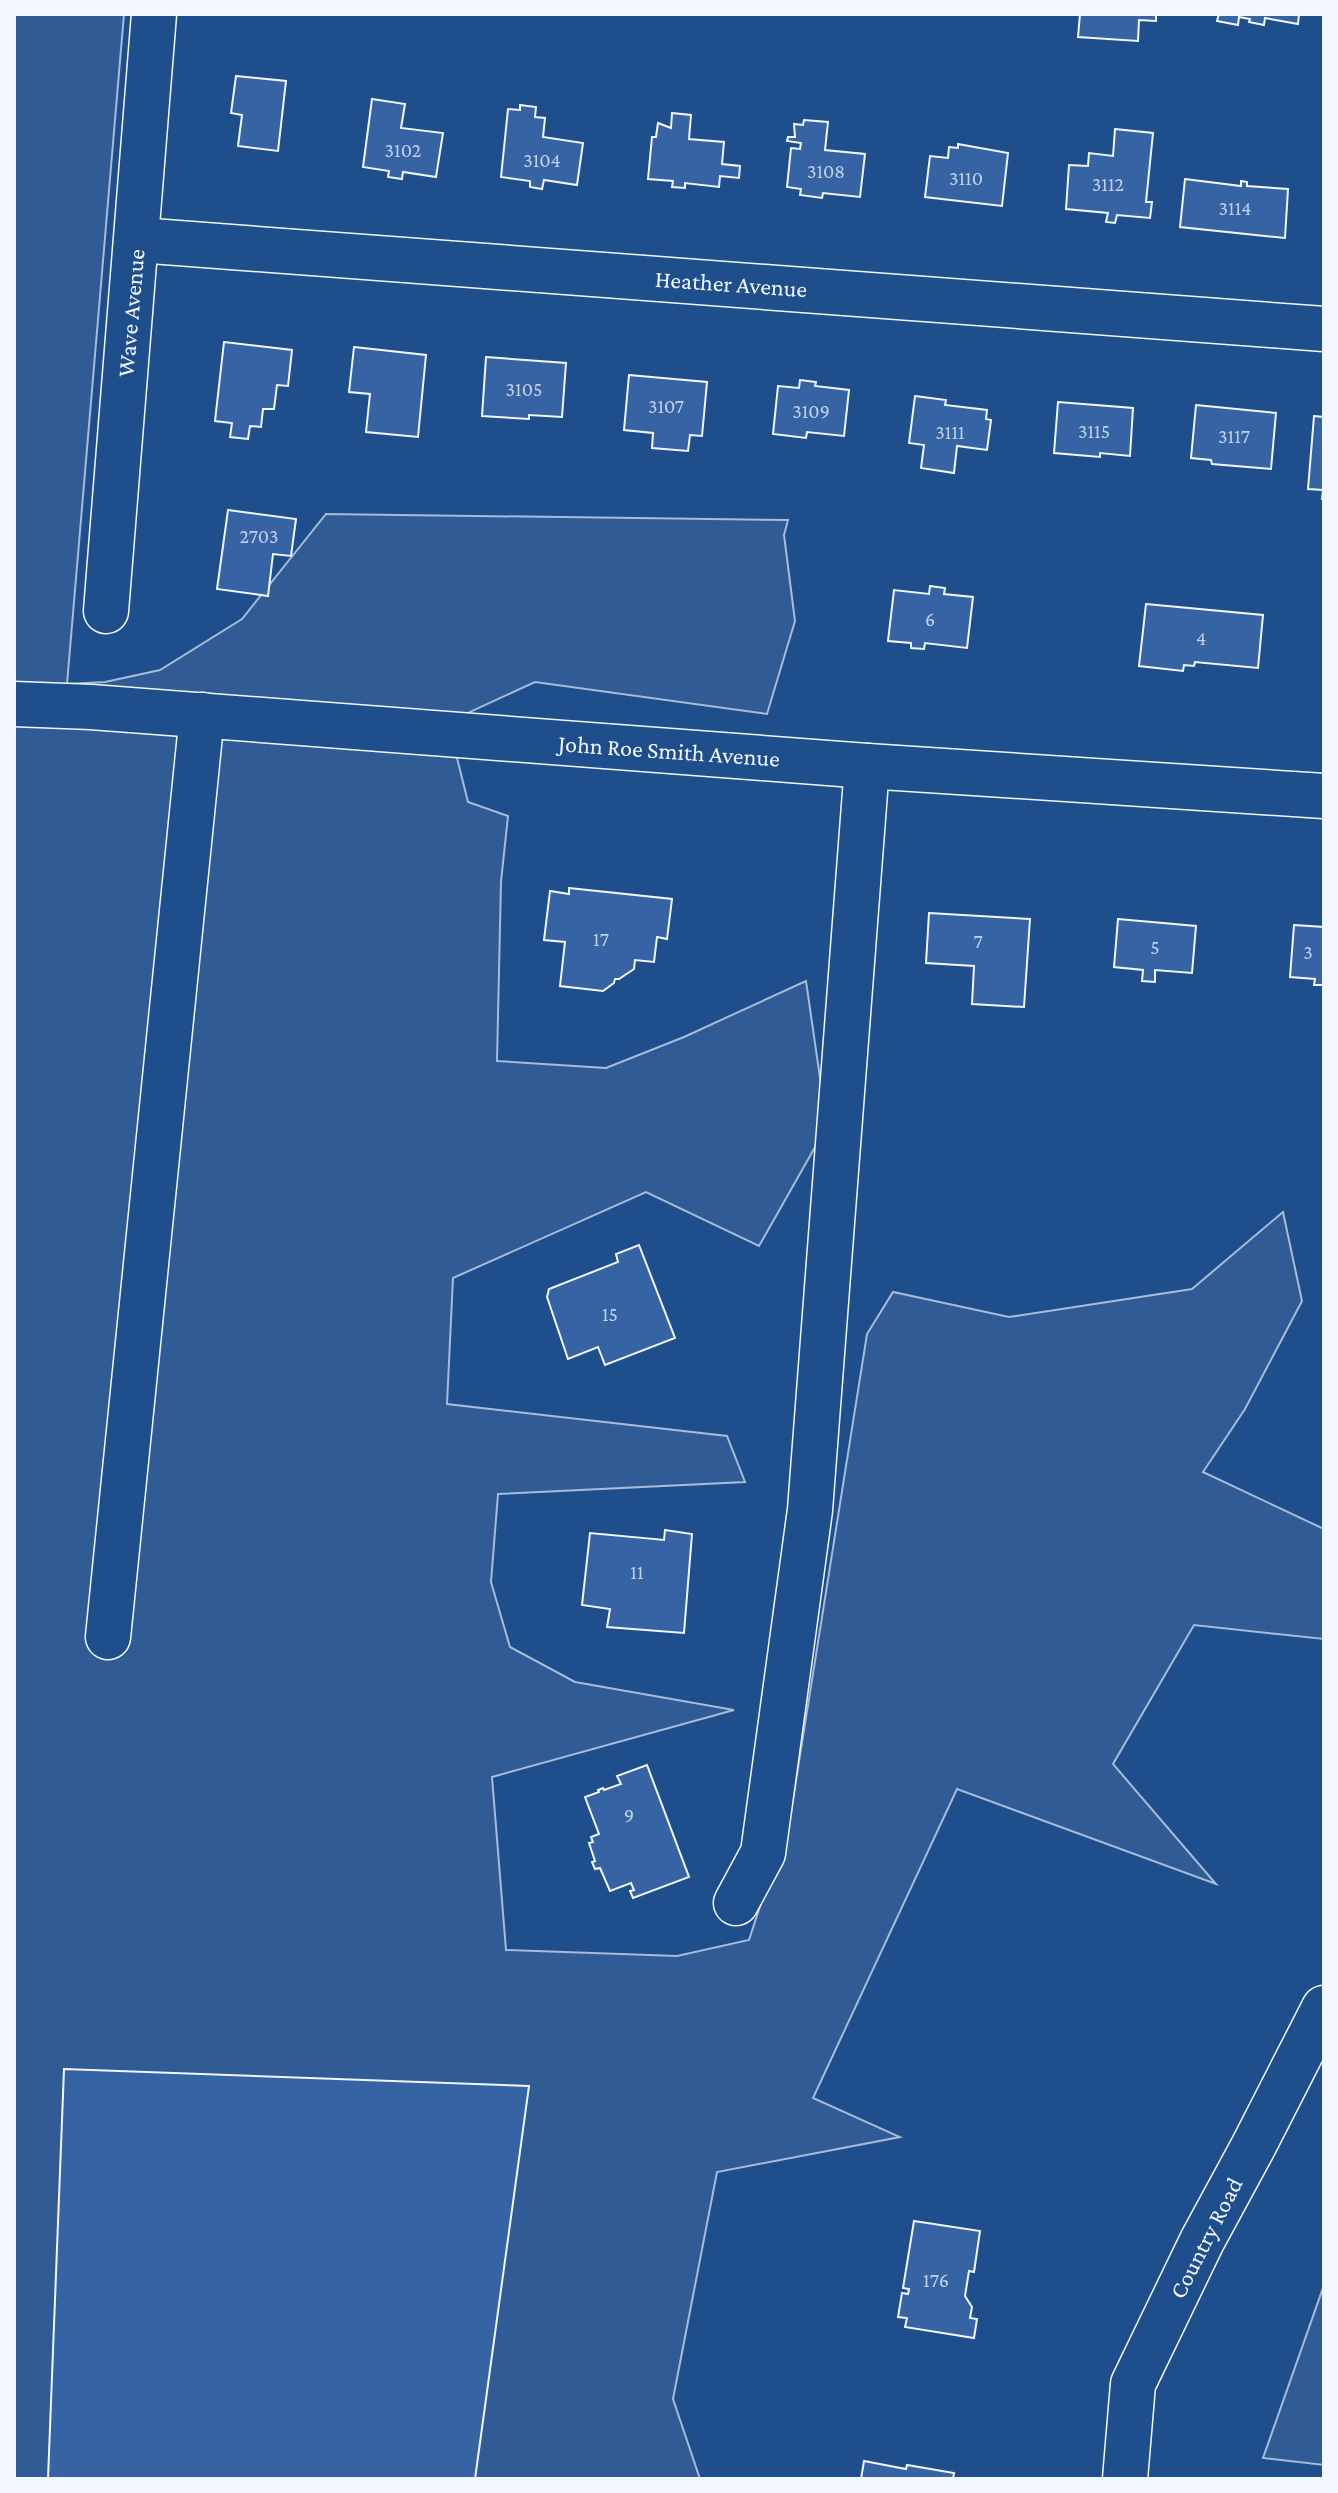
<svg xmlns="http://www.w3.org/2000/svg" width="1338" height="2493" viewBox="0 0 1338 2493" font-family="'Crimson Pro',serif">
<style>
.built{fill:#305b95;stroke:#a8bbd7;stroke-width:2}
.building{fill:#3563a3;stroke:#f2f6ff;stroke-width:2}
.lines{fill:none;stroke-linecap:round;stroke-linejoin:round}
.minor-casing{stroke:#f2f6ff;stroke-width:47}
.minor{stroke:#1f4e8c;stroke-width:44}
.labels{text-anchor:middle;stroke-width:6;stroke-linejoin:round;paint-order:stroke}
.number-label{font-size:20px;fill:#c3d1e8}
.street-label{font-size:24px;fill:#f2f6ff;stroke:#1f4e8c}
</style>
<rect width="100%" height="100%" fill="#1f4e8c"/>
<g class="built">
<polygon points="14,14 124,14 67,684 105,682 160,670 242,619 326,514 788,520 784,535 795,621 767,714 535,682 448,722 468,802 508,816 501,882 497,1061 606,1068 684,1037 806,981 827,1126 759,1246 646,1192 453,1278 447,1404 727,1436 745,1482 498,1494 491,1582 510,1647 575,1682 734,1710 492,1777 506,1950 677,1956 749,1940 791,1812 867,1334 893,1292 1009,1317 1192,1289 1283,1212 1302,1301 1245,1409 1203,1472 1324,1529 1324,1639 1194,1625 1113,1764 1216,1884 957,1789 813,2098 900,2137 717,2172 673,2399 700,2479 14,2479"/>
<polygon points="1324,2285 1324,2465 1263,2458"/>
</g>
<g class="building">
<polygon points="1080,14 1156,14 1156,21 1139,20 1138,41 1078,37"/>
<polygon points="1219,14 1299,14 1298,24 1265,18 1264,25 1249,22 1250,19 1239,17 1238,25 1217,21"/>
<polygon points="236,76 286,81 278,151 238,146 242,115 231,113"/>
<polygon points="372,99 405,104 401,128 443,133 436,177 403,172 402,179 388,177 389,171 363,167"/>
<polygon points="520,105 536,107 535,117 545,118 543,137 583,143 577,185 544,180 542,189 530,187 530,181 501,177 508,109 520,110"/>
<polygon points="672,113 691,115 689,139 724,142 722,164 740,166 739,178 720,176 719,187 685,183 685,188 672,187 673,181 648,179 652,137 656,137 658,123 671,128"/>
<polygon points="804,120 828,122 825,150 865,154 860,197 823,193 822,198 800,195 801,189 787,187 791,148 800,149 801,143 787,141 788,137 795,137 794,124 803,125"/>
<polygon points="1115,129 1153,133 1146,202 1152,202 1150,218 1117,215 1115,223 1106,222 1108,213 1066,209 1069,165 1088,166 1089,153 1113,156"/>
<polygon points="958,144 1008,153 1002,206 925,197 930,156 948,158 949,147 958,148"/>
<polygon points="1185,179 1241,186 1241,181 1247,182 1247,186 1288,189 1285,238 1180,227"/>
<polygon points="224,342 292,350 288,386 277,385 274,409 263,409 261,427 250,426 248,439 230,437 232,423 215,421"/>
<polygon points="354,347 426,355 418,437 366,432 370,394 349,392"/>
<polygon points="486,357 566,363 562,417 529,415 529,419 482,416"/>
<polygon points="629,375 707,382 702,436 690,435 688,451 652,448 653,433 624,430"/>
<polygon points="800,380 816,382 815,386 849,390 844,436 807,432 806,438 773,434 778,386 799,388"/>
<polygon points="915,396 946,400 945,405 987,410 986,419 991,420 987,450 957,446 954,473 921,468 924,445 909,443"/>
<polygon points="1058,402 1133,408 1130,456 1100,453 1100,457 1054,453"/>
<polygon points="1196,405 1276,413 1271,469 1212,464 1211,460 1191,458"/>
<polygon points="1314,416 1324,417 1324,499 1322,499 1323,490 1308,489"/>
<polygon points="228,510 296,519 291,556 273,554 268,596 217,589"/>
<polygon points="930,586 945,588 944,594 973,597 967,648 925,643 924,649 911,648 911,643 888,641 894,590 929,594"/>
<polygon points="1146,604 1263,615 1258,668 1195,662 1194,666 1184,665 1183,671 1139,666"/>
<polygon points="569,888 672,899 667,939 657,937 654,962 635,960 634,969 619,979 615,979 614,983 603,991 560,986 565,942 544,940 550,891 569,894"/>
<polygon points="929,913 1030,919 1024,1007 972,1004 974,966 926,963"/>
<polygon points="1118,919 1196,926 1192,973 1155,970 1155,982 1142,981 1143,970 1114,967"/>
<polygon points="1294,925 1324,927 1324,985 1314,985 1315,979 1290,977"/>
<polygon points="639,1245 675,1338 605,1365 598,1347 568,1359 547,1297 549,1289 618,1262 616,1254"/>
<polygon points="665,1530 692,1534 684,1633 607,1627 610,1609 582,1605 590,1533 664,1540"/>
<polygon points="647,1765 689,1877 633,1898 630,1891 634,1890 631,1883 610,1891 600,1868 595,1869 592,1862 595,1861 589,1843 593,1842 591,1837 599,1834 585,1797 599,1792 598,1790 603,1788 604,1790 621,1784 617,1776"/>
<polygon points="64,2069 529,2086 475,2479 48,2479"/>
<polygon points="914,2221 980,2231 974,2272 969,2271 965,2296 972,2307 970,2318 977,2319 974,2338 905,2327 907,2318 898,2317 902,2293 908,2294 909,2289 903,2288"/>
<polygon points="864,2461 906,2469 907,2465 954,2473 953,2479 861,2479"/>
</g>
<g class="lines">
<defs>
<g id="minor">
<polyline points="138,240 1324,329"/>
<polyline points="106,611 154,14"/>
<polyline points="14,704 91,707 867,766 1324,796"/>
<polyline points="108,1637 202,715"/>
<polyline points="736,1903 763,1853 810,1510 867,766"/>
<polyline points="1125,2479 1133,2384 1202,2241 1253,2147 1324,2008"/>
</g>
</defs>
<use href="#minor" class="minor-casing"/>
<use href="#minor" class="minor"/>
</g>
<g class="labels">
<g class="number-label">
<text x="403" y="157">3102</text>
<text x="542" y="167">3104</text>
<text x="826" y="178">3108</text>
<text x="966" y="185">3110</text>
<text x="1108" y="191">3112</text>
<text x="1235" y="215">3114</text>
<text x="524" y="396">3105</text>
<text x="666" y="413">3107</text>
<text x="811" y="418">3109</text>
<text x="1094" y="438">3115</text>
<text x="950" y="439">3111</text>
<text x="1234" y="443">3117</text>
<text x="259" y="543">2703</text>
<text x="930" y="626">6</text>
<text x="1201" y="645">4</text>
<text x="601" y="946">17</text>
<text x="978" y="948">7</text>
<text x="1155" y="954">5</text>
<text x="1308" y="959">3</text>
<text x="610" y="1321">15</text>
<text x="637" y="1579">11</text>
<text x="629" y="1822">9</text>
<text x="936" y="2287">176</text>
</g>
<g class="street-label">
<text transform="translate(731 284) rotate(4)" y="8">Heather Avenue</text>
<text transform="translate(131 313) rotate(-85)" y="8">Wave Avenue</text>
<text transform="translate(669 751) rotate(4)" y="8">John Roe Smith Avenue</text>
<text transform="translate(1206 2238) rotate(-63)" y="8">Country Road</text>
</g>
</g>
<rect width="1338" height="2493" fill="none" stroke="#f2f6ff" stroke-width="32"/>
</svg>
